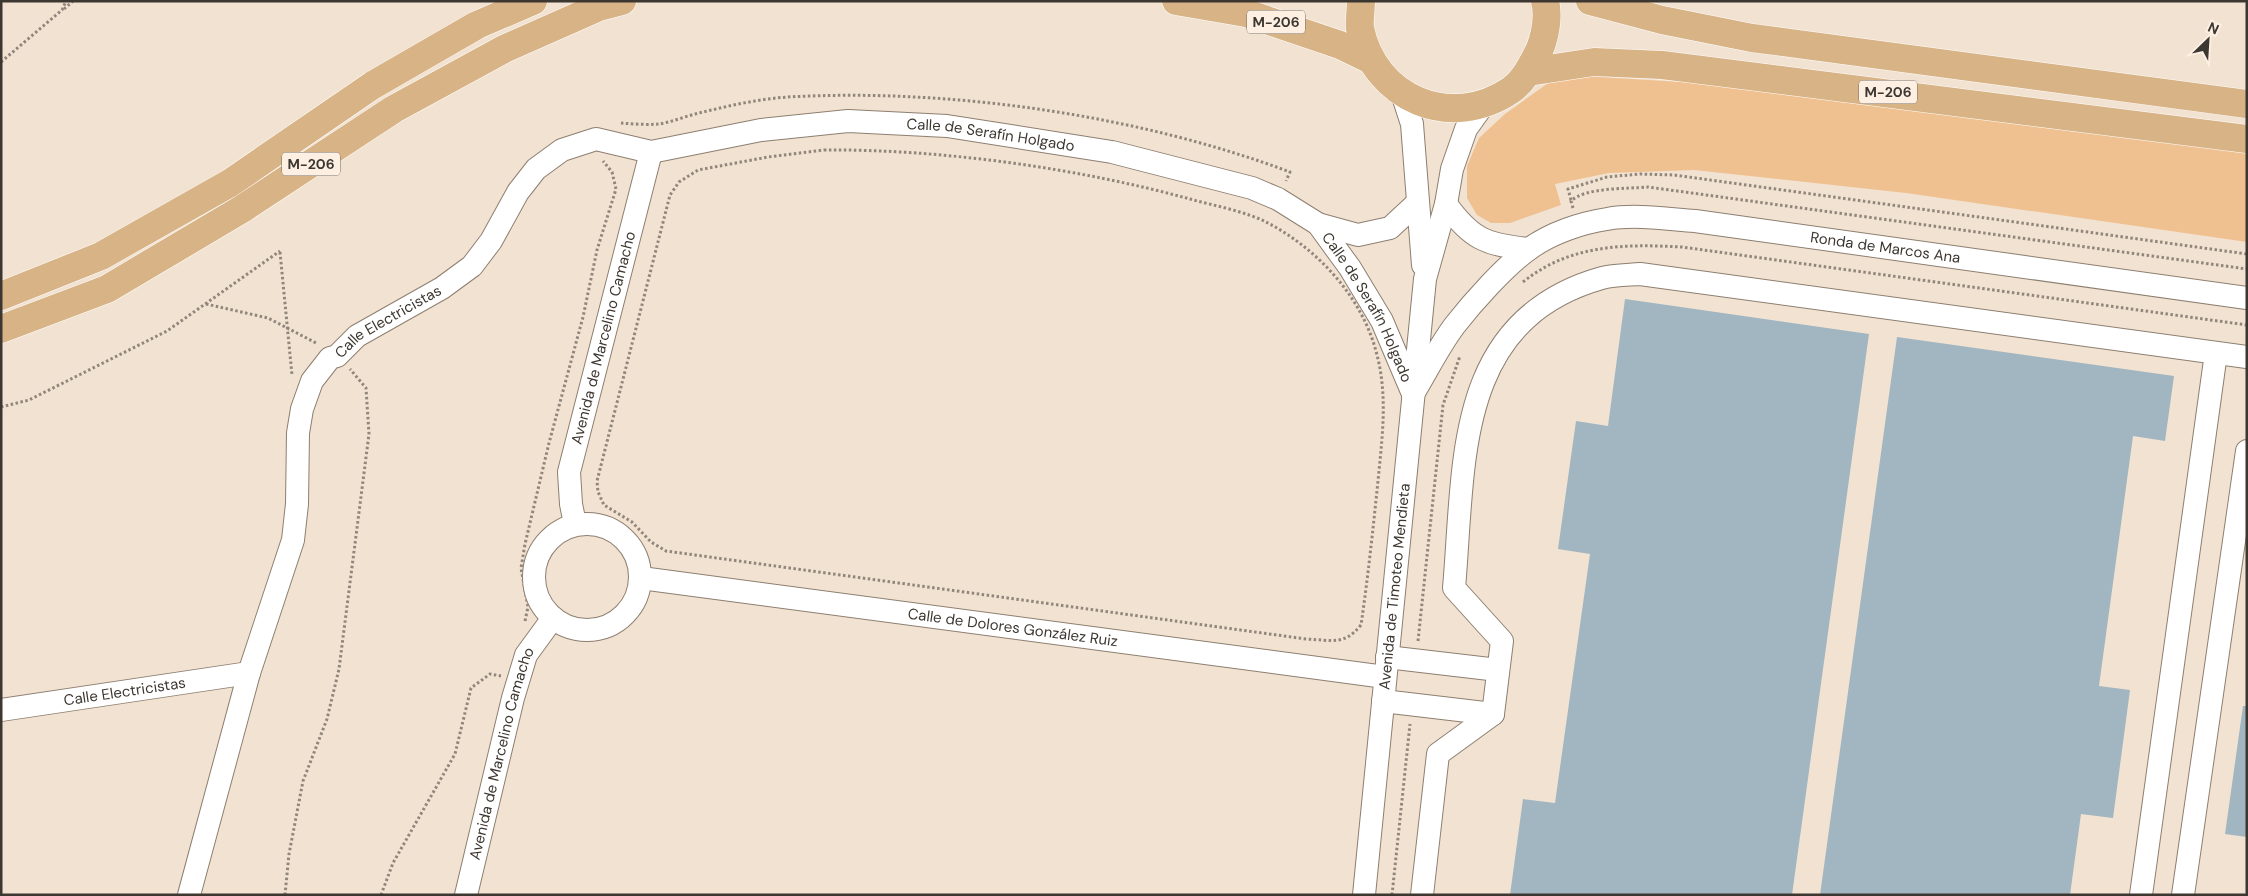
<svg xmlns="http://www.w3.org/2000/svg" width="2248" height="896" viewBox="0 0 2248 896" font-family="'DM Sans',sans-serif">
<style>
.green{fill:#f0c190}
.building{fill:#a1b6c0}
.lines{fill:none;stroke-linecap:round;stroke-linejoin:round}
.minor-casing{stroke:#8d7f70;stroke-width:24}
.major-casing{stroke:#fff;stroke-width:29}
.path{stroke:#91867b;stroke-width:3;stroke-dasharray:2.5 2.5;stroke-linecap:butt}
.minor{stroke:#fff;stroke-width:22}
.major{stroke:#d7b386;stroke-width:28}
.labels{text-anchor:middle;stroke-width:4;stroke-linejoin:round;paint-order:stroke}
.shield{fill:#fdf0e3;stroke:#776e66;stroke-width:1}
.shield-label{font-size:14px;font-weight:bold;fill:#3d3731}
.street-label{font-size:15px;fill:#3d3731;stroke:#fdf0e3}
</style>
<rect width="100%" height="100%" fill="#f2e2d2"/>
<polygon class="green" points="1583,76 1698,83 2247,150 2247,242 1906,193 1694,170 1609,173 1555,184 1561,205 1510,223 1491,223 1477,215 1467,198 1467,166 1479,138 1505,114 1551,81"/>
<g class="building">
<polygon points="1625,299 1869,334 1792,895 1510,895 1523,799 1555,803 1590,554 1558,549 1576,421 1608,426"/>
<polygon points="1897,337 2174,376 2165,441 2133,436 2099,686 2130,690 2113,818 2081,814 2070,895 1820,895"/>
<polygon points="2243,706 2247,706 2247,837 2225,834"/>
</g>
<g class="lines">
<defs>
<g id="minor">
<polyline points="1402,93 1412,124 1423,265"/>
<path d="M1446,204C1471,239 1486,245 1529,249"/>
<polyline points="1318,224 1358,235 1390,228 1417,203"/>
<path id="s1" d="M1413,394C1427,371 1439,346 1455,325C1473,302 1505,266 1529,249C1551,233 1581,223 1607,219C1635,214 1667,219 1695,221L2247,298"/>
<circle cx="587" cy="577" r="53"/>
<path id="s2" d="M575,524L571,504L569,472L651,152"/>
<path id="s3" d="M641,578L1385,677"/>
<polyline points="1387,657 1498,670"/>
<polyline points="1383,701 1493,714"/>
<path id="s4" d="M1,710L249,673"/>
<path id="s5" d="M189,895L249,673L293,540L297,504L298,433L302,409L312,381L330,358L337,356L357,336L442,288L472,266L491,241L518,192L536,169L562,150L596,139L651,152L761,130L848,121L947,126L1112,152L1252,188L1278,199L1318,224L1350,268L1382,321L1413,394"/>
<path id="s6" d="M466,895L513,698L526,655L553,618"/>
<path id="s7" d="M1364,895L1425,279L1446,204L1452,169L1466,129L1486,101"/>
<path d="M1422,895L1438,754L1493,714L1502,641L1454,588C1465,464 1453,320 1602,278C1613,275 1627,275 1640,274L2247,357"/>
<polyline points="2141,895 2216,353"/>
<polyline points="2183,895 2247,451"/>
</g>
<g id="major">
<polyline points="1176,1 1246,13 1340,45 1371,60"/>
<path d="M1361,1C1361,10 1359,20 1360,28C1374,99 1451,131 1511,90C1524,81 1531,66 1538,53C1545,38 1549,17 1545,1"/>
<polyline points="1590,1 1662,20 1752,38 2247,104"/>
<polyline points="1528,72 1594,62 1662,65 2247,139"/>
<polyline points="1,296 101,256 230,183 373,85 477,25 533,1"/>
<polyline points="1,329 107,289 242,209 394,109 504,49 599,7 622,1"/>
</g>
</defs>
<use href="#minor" class="minor-casing"/>
<use href="#major" class="major-casing"/>
<g class="path">
<polyline points="64,9 73,1"/>
<polyline points="1,62 62,10 66,1"/>
<path d="M621,123C633,124 647,125 659,124C672,122 686,116 699,113C728,106 758,99 788,97C950,88 1138,115 1290,172L1286,181"/>
<path d="M824,150C941,149 1077,168 1190,199C1215,206 1245,211 1268,223C1319,250 1363,298 1377,355C1388,397 1382,439 1378,481C1373,529 1368,577 1361,625C1344,646 1331,640 1306,639L666,551L651,542L632,522L604,505L598,492L597,481L670,195L679,182L698,170L768,157Z"/>
<polyline points="1571,200 1568,189 1607,177 1640,174 1674,175 2247,254"/>
<path d="M1573,208L1571,201C1585,187 1628,189 1648,187L2247,269"/>
<polyline points="280,252 292,375"/>
<path d="M1523,282C1570,244 1625,244 1682,247L2247,325"/>
<polyline points="206,304 268,318 318,344"/>
<polyline points="1,407 29,400 167,331 280,251"/>
<polyline points="525,621 528,607 521,568 525,544 549,443 583,317 597,250 616,189 612,172 603,161"/>
<polyline points="1418,641 1443,405 1460,356"/>
<polyline points="285,895 289,854 303,781 327,719 339,669 369,434 366,388 350,369"/>
<polyline points="381,895 393,863 455,754 471,688 490,674 501,676"/>
<polyline points="1392,895 1410,724"/>
</g>
<use href="#minor" class="minor"/>
<use href="#major" class="major"/>
</g>
<g class="labels">
<g class="shield">
<rect x="1247" y="10.5" width="58" height="23" rx="4"/>
<rect x="1859" y="80.5" width="58" height="23" rx="4"/>
<rect x="282" y="152.5" width="58" height="23" rx="4"/>
</g>
<g class="shield-label">
<text x="1276" y="27">M-206</text>
<text x="1888" y="97">M-206</text>
<text x="311" y="169">M-206</text>
</g>
<g class="street-label">
<text dy="5" stroke="none"><textPath href="#s5" startOffset="1315">Calle de Serafín Holgado</textPath></text>
<text dy="5" stroke="none"><textPath href="#s1" startOffset="552">Ronda de Marcos Ana</textPath></text>
<text dy="5" stroke="none"><textPath href="#s5" startOffset="1755">Calle de Serafín Holgado</textPath></text>
<text dy="5" stroke="none"><textPath href="#s5" startOffset="630">Calle Electricistas</textPath></text>
<text dy="5" stroke="none"><textPath href="#s2" startOffset="191">Avenida de Marcelino Camacho</textPath></text>
<text dy="5" stroke="none"><textPath href="#s7" startOffset="310">Avenida de Timoteo Mendieta</textPath></text>
<text dy="5" stroke="none"><textPath href="#s3" startOffset="375">Calle de Dolores González Ruiz</textPath></text>
<text dy="5" stroke="none"><textPath href="#s4" startOffset="125">Calle Electricistas</textPath></text>
<text dy="5" stroke="none"><textPath href="#s6" startOffset="146">Avenida de Marcelino Camacho</textPath></text>
</g>
</g>
<rect width="2248" height="896" fill="none" stroke="#3d3731" stroke-width="5"/>
<g transform="translate(2208 40) rotate(25)" stroke="#fdf0e3" stroke-width="4" paint-order="stroke">
<path d="M0-4L9 19L0 12L-9 19Z" fill="#3d3731"/>
<text y="-8" font-size="14" font-weight="bold" text-anchor="middle" fill="#3d3731">N</text>
</g>
</svg>
